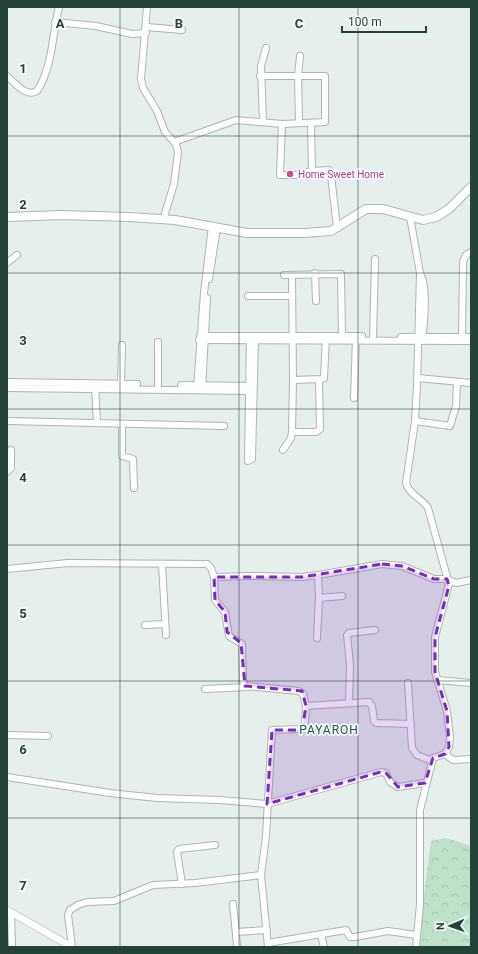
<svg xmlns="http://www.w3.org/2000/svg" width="478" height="954" viewBox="0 0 478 954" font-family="Roboto,sans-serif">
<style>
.forest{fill:url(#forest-crowns)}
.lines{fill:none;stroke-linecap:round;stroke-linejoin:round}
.minor-casing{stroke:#a8b8b2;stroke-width:8}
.tertiary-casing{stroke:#a8b8b2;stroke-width:8}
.secondary-casing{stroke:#a4bbb3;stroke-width:10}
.minor{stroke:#fff;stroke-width:6}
.tertiary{stroke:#fff;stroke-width:7}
.secondary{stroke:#fff;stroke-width:8}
.marked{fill:#7b2cbf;fill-opacity:0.2;stroke:#7b2cbf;stroke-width:3;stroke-dasharray:8 5;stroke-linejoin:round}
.grid{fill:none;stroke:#24423a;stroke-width:1;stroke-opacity:0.55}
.hotel-dot{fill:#d1479c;stroke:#f7fbf9;stroke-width:1.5}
.labels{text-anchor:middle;stroke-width:3.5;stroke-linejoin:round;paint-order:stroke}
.hotel-label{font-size:10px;fill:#b23c85;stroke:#f7fbf9;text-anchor:start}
.quarter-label{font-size:12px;letter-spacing:1px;fill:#1f5548;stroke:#f7fbf9}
.grid-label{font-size:13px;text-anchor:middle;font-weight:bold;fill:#24423a;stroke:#f7fbf9;stroke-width:3.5;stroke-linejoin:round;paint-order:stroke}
</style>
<defs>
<pattern id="forest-crowns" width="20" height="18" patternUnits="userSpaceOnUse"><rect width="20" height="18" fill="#bfe0c8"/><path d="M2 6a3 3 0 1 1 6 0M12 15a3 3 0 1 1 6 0" fill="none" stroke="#a4c1ad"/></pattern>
</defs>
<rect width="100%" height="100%" fill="#e6efeb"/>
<polygon class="forest" points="446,838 471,846 471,947 417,947 431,841"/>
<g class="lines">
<defs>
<g id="minor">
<polyline points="147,7 141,79 143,88 157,111 165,132 176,144 178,152 174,184 163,220"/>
<polyline points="55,22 96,26 132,34 146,33"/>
<polyline points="147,27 182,30"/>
<path d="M7,76C14,82 26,98 37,91C53,67 52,34 59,7"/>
<polyline points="260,76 298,76 300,56"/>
<polyline points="263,122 261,66 266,48"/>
<polyline points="311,123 312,171 329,170 331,175 337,228"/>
<polyline points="282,124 280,175 296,175 312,171"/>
<polyline points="174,142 236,120 282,124 325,122 325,76 298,76 299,122"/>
<path d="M410,217L420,273L417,385L415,421L406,483C408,494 423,499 428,508L449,584L435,637V672L447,711L450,737L449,747L445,754L433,758L420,810V904L416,947"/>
<polyline points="7,263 17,255"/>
<polyline points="315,273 316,301"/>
<path d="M420,273C428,287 424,325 422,341"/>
<polyline points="284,275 341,274 342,338"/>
<polyline points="209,279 217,228"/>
<polyline points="248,296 291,296"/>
<polyline points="200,336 362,336"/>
<polyline points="401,337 471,337"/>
<polyline points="250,338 248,461 252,459 255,336"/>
<polyline points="199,340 471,341"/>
<polyline points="373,340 375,259"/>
<polyline points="462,341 463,262 466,255 471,252"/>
<polyline points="418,378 471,383"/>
<polyline points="293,380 322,379 324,378 326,337"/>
<polyline points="7,382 137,384"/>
<polyline points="121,384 122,345"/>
<polyline points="95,385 97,423"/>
<polyline points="158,385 158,342"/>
<polyline points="181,385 251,386"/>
<polyline points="7,388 252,391"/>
<polyline points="197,388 204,293 212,226"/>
<polyline points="202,389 207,298"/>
<polyline points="354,398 356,338"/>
<polyline points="7,421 224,426"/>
<polyline points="415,421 450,426 456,406 457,383"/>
<polyline points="122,424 122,456 133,459 134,488"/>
<polyline points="292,432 316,432 320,429 319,380"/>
<polyline points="283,450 291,438 292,432 293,380 292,275"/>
<polyline points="7,472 11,468 11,450"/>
<polyline points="162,564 166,635"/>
<polyline points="7,569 68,563 207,564 211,568 214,577 215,600 225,612 229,636 242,644 243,681 245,686 299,691 303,694 306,706 369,702 372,706 374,721 376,723 411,724"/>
<polyline points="214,577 251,576 302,577 318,575"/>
<polyline points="342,596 319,598 318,575 382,564 402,566 434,579 447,579 456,583 471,580"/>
<polyline points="145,625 165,624"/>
<polyline points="317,638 319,598"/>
<polyline points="437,680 471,683"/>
<polyline points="408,683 412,748 417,755 432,761 433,758"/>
<polyline points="205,689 248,687"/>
<polyline points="349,703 350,665 347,635 349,633 375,630"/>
<polyline points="7,735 48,736"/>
<polyline points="445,754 453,760 471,759"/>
<polyline points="7,777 110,793 157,798 219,800 267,804 381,772 386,773 390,782 398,787 425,783"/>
<polyline points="261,875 266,836 272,730 301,729 305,723 306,706"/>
<polyline points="182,884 177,852 179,849 215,845"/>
<polyline points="233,904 237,945"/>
<polyline points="11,913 12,947"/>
<polyline points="236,932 267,930"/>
<polyline points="321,935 324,947"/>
<polyline points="268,943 346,930 350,937 355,937 388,931 416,935"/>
<polyline points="72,947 68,915 70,910 78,905 87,902 114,901 153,885 195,883 261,875 268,947"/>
</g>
<polyline id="tertiary" points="7,910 72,947"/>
<polyline id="secondary" points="7,217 62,215 129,217 175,220 247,233 305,233 331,231 366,209 383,209 423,220 436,217 449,209 471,187"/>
</defs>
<use href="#minor" class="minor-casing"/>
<use href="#tertiary" class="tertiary-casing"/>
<use href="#secondary" class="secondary-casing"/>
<use href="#minor" class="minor"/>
<use href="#tertiary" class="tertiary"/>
<use href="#secondary" class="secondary"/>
</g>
<path class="marked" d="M382,564L402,566L434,579H447L449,586L435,637V672L447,711L449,747L445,754L433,758L425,783L398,787L386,773L381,772L267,804L272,730H302L306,706L302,691L245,686L241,643L227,632L225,612L215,600L214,577H302Z"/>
<path class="grid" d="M120,7V947M239,7V947M358,7V947M7,136H471M7,273H471M7,409H471M7,545H471M7,681H471M7,818H471"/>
<circle class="hotel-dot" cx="290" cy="174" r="4"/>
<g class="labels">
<g class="hotel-label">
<text x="298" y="178">Home Sweet Home</text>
</g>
<g class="quarter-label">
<text x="329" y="734">PAYAROH</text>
</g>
</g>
<g class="grid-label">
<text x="60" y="28">A</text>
<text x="179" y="28">B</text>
<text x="299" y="28">C</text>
<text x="23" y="73">1</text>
<text x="23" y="209">2</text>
<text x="23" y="345">3</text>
<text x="23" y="482">4</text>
<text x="23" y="618">5</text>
<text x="23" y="754">6</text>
<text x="23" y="890">7</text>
</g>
<rect width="478" height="954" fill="none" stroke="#24423a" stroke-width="16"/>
<g transform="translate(450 926) rotate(268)" stroke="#f7fbf9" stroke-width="3" paint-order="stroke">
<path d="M0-3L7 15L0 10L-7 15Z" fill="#24423a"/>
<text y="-6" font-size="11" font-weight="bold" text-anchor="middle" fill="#24423a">N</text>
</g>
<path d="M342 26v6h84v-6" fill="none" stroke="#24423a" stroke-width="2"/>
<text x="348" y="26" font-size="12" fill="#24423a" stroke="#f7fbf9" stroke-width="3" paint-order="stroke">100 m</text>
</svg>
